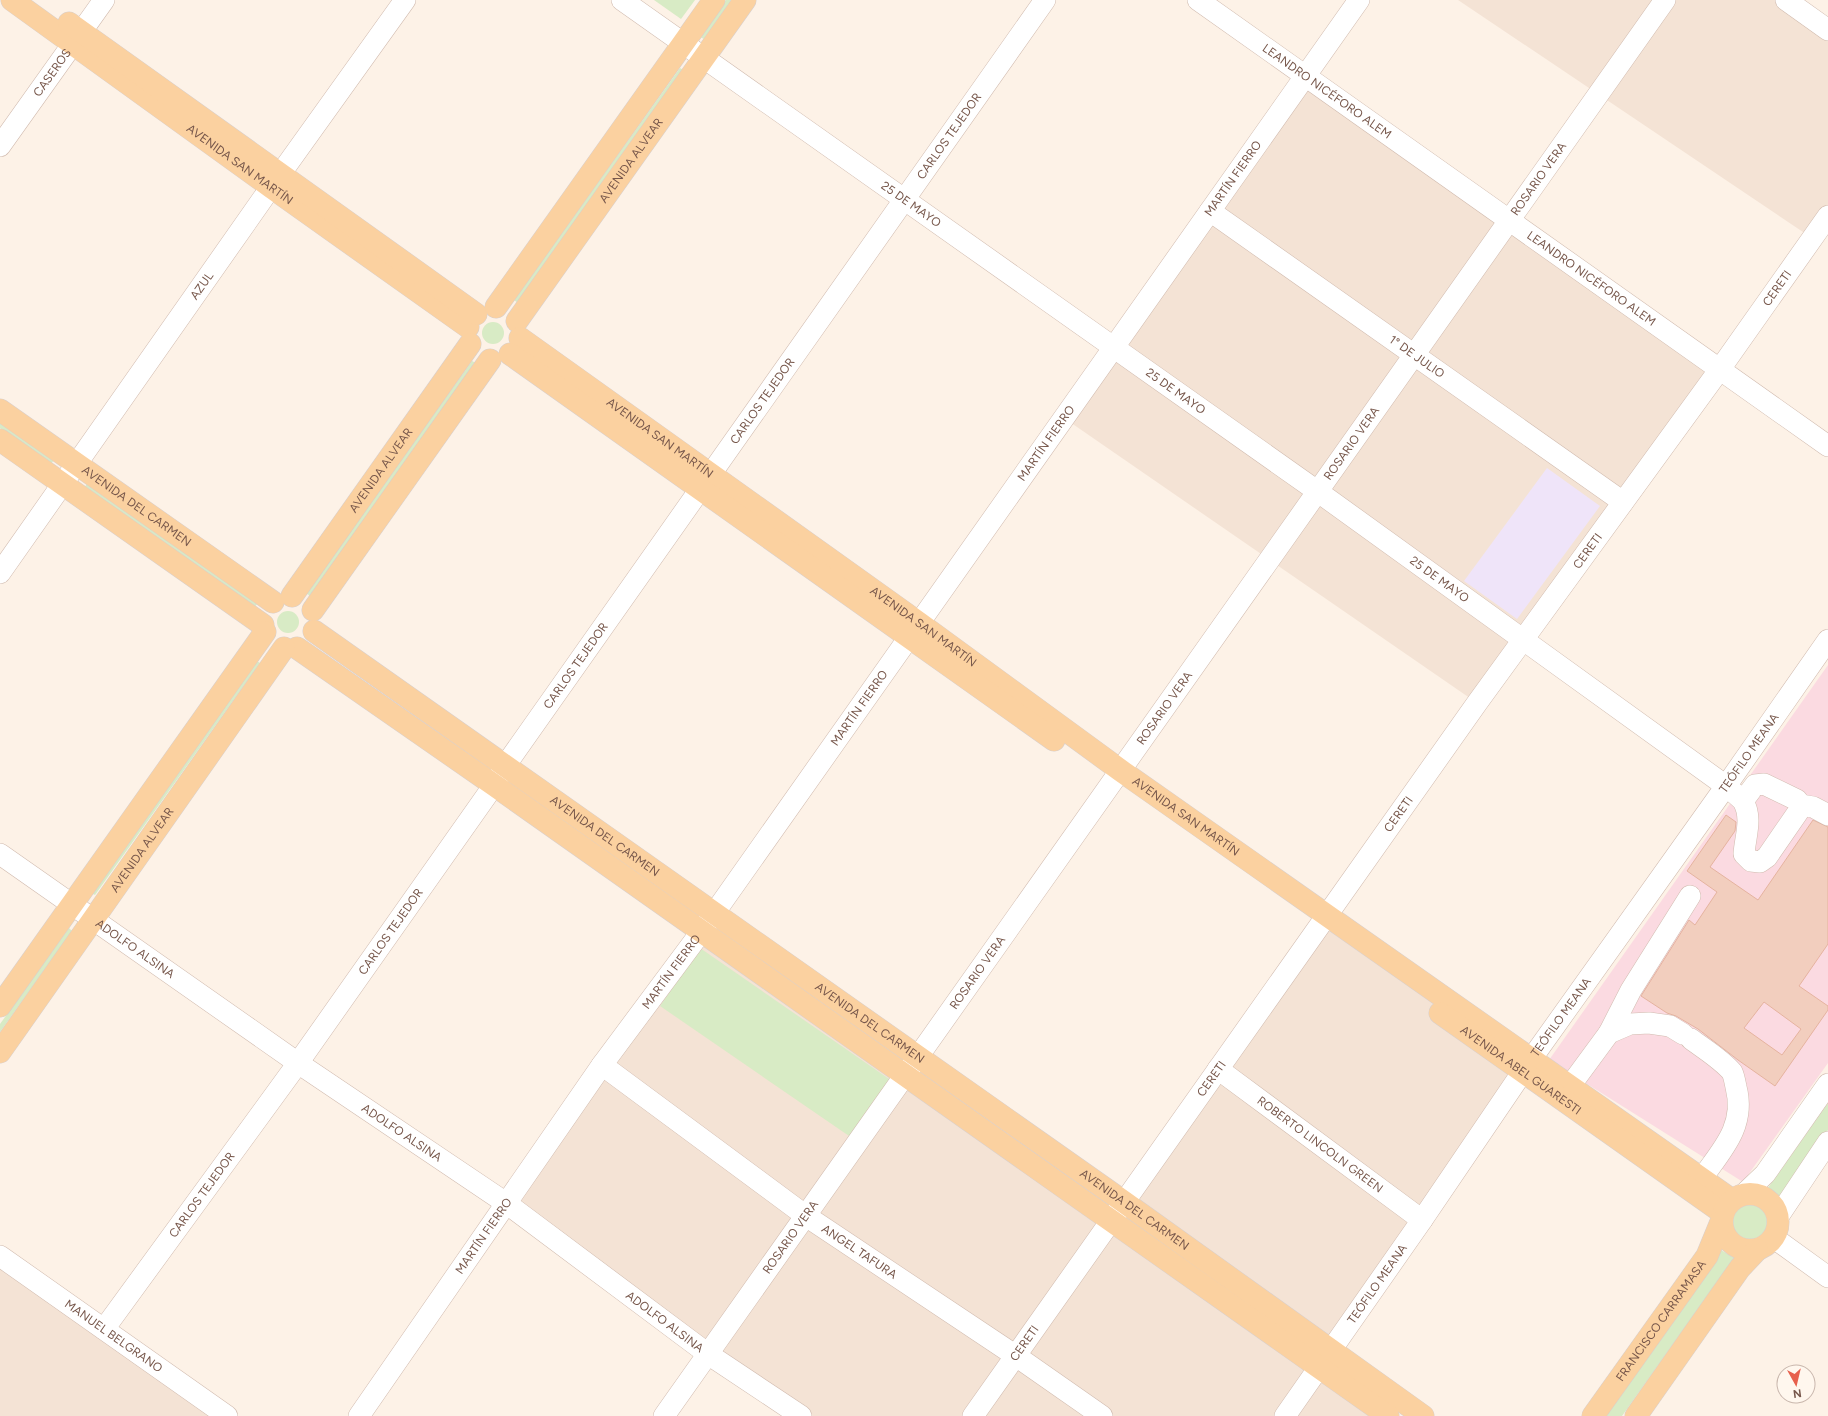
<svg xmlns="http://www.w3.org/2000/svg" width="1828" height="1416" viewBox="0 0 1828 1416" font-family="Figtree,sans-serif">
<style>
.residential{fill:#f4e3d5}
.education{fill:#efe4f9}
.medical{fill:#fbdae1}
.green{fill:#d8ebc5}
.building{fill:#f2cebe;stroke:#e5b39f;fill-rule:evenodd}
.lines{fill:none;stroke-linecap:round;stroke-linejoin:round}
.minor-casing{stroke:#d1bbaf;stroke-width:22}
.major-casing{stroke:#d9d0cd;stroke-width:23}
.minor{stroke:#fff;stroke-width:21}
.major{stroke:#fbd1a0;stroke-width:22}
.labels{text-anchor:middle;stroke-width:4;stroke-linejoin:round;paint-order:stroke}
.street-label{font-size:12px;fill:#77574b;stroke:#fff7ee}
</style>
<rect width="100%" height="100%" fill="#fdf2e7"/>
<g class="residential">
<polygon points="1458,0 1786,0 1828,30 1828,216 1812,238"/>
<polygon points="1306,76 1720,369 1477,703 1064,418"/>
<polygon points="1326,916 1532,1058 1320,1367 1385,1416 807,1416 506,1203 701,932 1111,1220"/>
<polygon points="0,1256 227,1416 0,1416"/>
</g>
<polygon class="education" points="1547,468 1600,506 1517,619 1464,581"/>
<polygon class="medical" points="1828,665 1828,1063 1743,1182 1549,1060"/>
<g class="green">
<polygon points="654,0 695,0 681,19"/>
<polygon points="726,0 732,0 704,39 700,37"/>
<polygon points="680,68 683,70 518,303 514,300"/>
<circle cx="493" cy="333" r="11"/>
<polygon points="472,361 476,363 310,596 306,593"/>
<polygon points="0,417 56,457 51,464 0,428"/>
<polygon points="89,481 259,602 253,609 84,488"/>
<circle cx="288" cy="622" r="11"/>
<polygon points="257,661 260,663 95,895 91,893"/>
<polygon points="69,928 72,931 0,1032 0,1024"/>
<polygon points="700,948 892,1081 852,1138 660,1006"/>
<polygon points="1828,1103 1828,1130 1778,1201 1765,1192"/>
<circle cx="1750" cy="1222" r="17"/>
<polygon points="1721,1250 1734,1258 1622,1416 1603,1416"/>
</g>
<path class="building" d="M1726,815L1736,822L1735,831L1710,867L1758,900L1813,820L1828,827V944L1799,986L1828,1006V1010L1775,1086L1738,1060L1698,1029L1676,1016L1667,1013L1641,996L1689,920L1695,925L1717,892L1687,871ZM1764,1002L1801,1029L1782,1055L1744,1028Z"/>
<g class="lines">
<defs>
<g id="minor">
<path id="s1" d="M622,0L1317,491L1726,786C1731,791 1739,796 1743,801C1753,818 1745,837 1744,854L1751,861L1760,862L1767,857L1798,812L1800,805L1797,800L1764,784L1755,785L1743,801"/>
<path id="s2" d="M1198,0L1828,446"/>
<polyline points="1786,0 1828,30"/>
<path id="s3" d="M0,146L104,0"/>
<path id="s4" d="M1210,211L1623,502"/>
<path id="s5" d="M0,573L271,187L405,0"/>
<polyline points="1800,805 1813,807 1828,815"/>
<path id="s6" d="M0,854L298,1063L506,1203L708,1354L801,1416"/>
<polyline points="1609,1033 1631,990 1690,896"/>
<path d="M1691,1039C1704,1049 1721,1059 1732,1072C1734,1076 1735,1082 1736,1087C1746,1125 1723,1149 1702,1178"/>
<path id="s7" d="M602,1065L806,1216L1016,1356L1102,1416"/>
<path id="s8" d="M1218,1069L1422,1220"/>
<polyline points="1570,1086 1609,1033 1630,1024 1649,1023 1670,1026 1683,1034"/>
<polyline points="1744,1194 1765,1174 1828,1084"/>
<polyline points="1778,1217 1828,1142"/>
<polyline points="1774,1238 1828,1277"/>
<path id="s9" d="M0,1256L227,1416"/>
<path id="s10" d="M104,1329L298,1063L494,785L505,766L1045,0"/>
<path id="s11" d="M359,1416L602,1065L701,932L1359,0"/>
<path id="s12" d="M664,1416L1665,0"/>
<path id="s13" d="M973,1416L1477,703L1720,369L1828,216"/>
<path id="s14" d="M1285,1416L1422,1220L1532,1058L1726,786L1828,640"/>
</g>
<g id="major">
<path id="s15" d="M12,0L271,187L468,327"/>
<polyline points="69,23 476,314"/>
<polyline points="496,307 714,0"/>
<path id="s16" d="M517,321L745,0"/>
<path id="s17" d="M520,338L919,623L1120,770L1732,1200"/>
<polyline points="510,354 1054,740"/>
<path id="s18" d="M0,410L273,602"/>
<polyline points="0,440 263,625"/>
<path id="s19" d="M292,596L470,344"/>
<polyline points="313,610 490,360"/>
<path id="s20" d="M314,631L1124,1202L1423,1416"/>
<polyline points="297,648 494,785 1388,1416"/>
<polyline points="0,1006 265,632"/>
<path id="s21" d="M1440,1013L1723,1213"/>
<path id="s22" d="M0,1052L284,648"/>
<circle cx="1750" cy="1222" r="28"/>
<path id="s23" d="M1593,1416L1707,1256L1721,1222"/>
<polyline points="1636,1416 1740,1268 1757,1250"/>
</g>
</defs>
<use href="#minor" class="minor-casing"/>
<use href="#major" class="major-casing"/>
<use href="#minor" class="minor"/>
<use href="#major" class="major"/>
</g>
<g class="labels">
<g class="street-label">
<text dy="4" stroke="none"><textPath href="#s3" startOffset="90">CASEROS</textPath></text>
<text dy="4" stroke="none"><textPath href="#s2" startOffset="158">LEANDRO NICÉFORO ALEM</textPath></text>
<text dy="4" stroke="none"><textPath href="#s10" startOffset="1462">CARLOS TEJEDOR</textPath></text>
<text dy="4" stroke="none"><textPath href="#s16" startOffset="197">AVENIDA ALVEAR</textPath></text>
<text dy="4" stroke="none"><textPath href="#s15" startOffset="281">AVENIDA SAN MARTÍN</textPath></text>
<text dy="4" stroke="none"><textPath href="#s11" startOffset="1515">MARTÍN FIERRO</textPath></text>
<text dy="4" stroke="none"><textPath href="#s12" startOffset="1515">ROSARIO VERA</textPath></text>
<text dy="4" stroke="none"><textPath href="#s1" startOffset="354">25 DE MAYO</textPath></text>
<text dy="4" stroke="none"><textPath href="#s2" startOffset="482">LEANDRO NICÉFORO ALEM</textPath></text>
<text dy="4" stroke="none"><textPath href="#s5" startOffset="351">AZUL</textPath></text>
<text dy="4" stroke="none"><textPath href="#s13" startOffset="1385">CERETI</textPath></text>
<text dy="4" stroke="none"><textPath href="#s4" startOffset="253">1° DE JULIO</textPath></text>
<text dy="4" stroke="none"><textPath href="#s1" startOffset="678">25 DE MAYO</textPath></text>
<text dy="4" stroke="none"><textPath href="#s10" startOffset="1138">CARLOS TEJEDOR</textPath></text>
<text dy="4" stroke="none"><textPath href="#s17" startOffset="172">AVENIDA SAN MARTÍN</textPath></text>
<text dy="4" stroke="none"><textPath href="#s11" startOffset="1191">MARTÍN FIERRO</textPath></text>
<text dy="4" stroke="none"><textPath href="#s12" startOffset="1191">ROSARIO VERA</textPath></text>
<text dy="4" stroke="none"><textPath href="#s19" startOffset="154">AVENIDA ALVEAR</textPath></text>
<text dy="4" stroke="none"><textPath href="#s18" startOffset="167">AVENIDA DEL CARMEN</textPath></text>
<text dy="4" stroke="none"><textPath href="#s13" startOffset="1061">CERETI</textPath></text>
<text dy="4" stroke="none"><textPath href="#s1" startOffset="1002">25 DE MAYO</textPath></text>
<text dy="4" stroke="none"><textPath href="#s17" startOffset="496">AVENIDA SAN MARTÍN</textPath></text>
<text dy="4" stroke="none"><textPath href="#s10" startOffset="814">CARLOS TEJEDOR</textPath></text>
<text dy="4" stroke="none"><textPath href="#s11" startOffset="867">MARTÍN FIERRO</textPath></text>
<text dy="4" stroke="none"><textPath href="#s12" startOffset="867">ROSARIO VERA</textPath></text>
<text dy="4" stroke="none"><textPath href="#s14" startOffset="809">TEÓFILO MEANA</textPath></text>
<text dy="4" stroke="none"><textPath href="#s13" startOffset="737">CERETI</textPath></text>
<text dy="4" stroke="none"><textPath href="#s17" startOffset="820">AVENIDA SAN MARTÍN</textPath></text>
<text dy="4" stroke="none"><textPath href="#s20" startOffset="356">AVENIDA DEL CARMEN</textPath></text>
<text dy="4" stroke="none"><textPath href="#s22" startOffset="247">AVENIDA ALVEAR</textPath></text>
<text dy="4" stroke="none"><textPath href="#s10" startOffset="490">CARLOS TEJEDOR</textPath></text>
<text dy="4" stroke="none"><textPath href="#s6" startOffset="165">ADOLFO ALSINA</textPath></text>
<text dy="4" stroke="none"><textPath href="#s11" startOffset="543">MARTÍN FIERRO</textPath></text>
<text dy="4" stroke="none"><textPath href="#s12" startOffset="543">ROSARIO VERA</textPath></text>
<text dy="4" stroke="none"><textPath href="#s14" startOffset="485">TEÓFILO MEANA</textPath></text>
<text dy="4" stroke="none"><textPath href="#s20" startOffset="680">AVENIDA DEL CARMEN</textPath></text>
<text dy="4" stroke="none"><textPath href="#s21" startOffset="99">AVENIDA ABEL GUARESTI</textPath></text>
<text dy="4" stroke="none"><textPath href="#s13" startOffset="413">CERETI</textPath></text>
<text dy="4" stroke="none"><textPath href="#s6" startOffset="489">ADOLFO ALSINA</textPath></text>
<text dy="4" stroke="none"><textPath href="#s8" startOffset="127">ROBERTO LINCOLN GREEN</textPath></text>
<text dy="4" stroke="none"><textPath href="#s10" startOffset="166">CARLOS TEJEDOR</textPath></text>
<text dy="4" stroke="none"><textPath href="#s20" startOffset="1004">AVENIDA DEL CARMEN</textPath></text>
<text dy="4" stroke="none"><textPath href="#s11" startOffset="219">MARTÍN FIERRO</textPath></text>
<text dy="4" stroke="none"><textPath href="#s12" startOffset="219">ROSARIO VERA</textPath></text>
<text dy="4" stroke="none"><textPath href="#s7" startOffset="318">ANGEL TAFURA</textPath></text>
<text dy="4" stroke="none"><textPath href="#s14" startOffset="161">TEÓFILO MEANA</textPath></text>
<text dy="4" stroke="none"><textPath href="#s23" startOffset="117">FRANCISCO CARRAMASA</textPath></text>
<text dy="4" stroke="none"><textPath href="#s6" startOffset="813">ADOLFO ALSINA</textPath></text>
<text dy="4" stroke="none"><textPath href="#s9" startOffset="139">MANUEL BELGRANO</textPath></text>
<text dy="4" stroke="none"><textPath href="#s13" startOffset="89">CERETI</textPath></text>
</g>
</g>
<g transform="translate(1796 1384) rotate(172)"><circle r="19" fill="#fff7ee" stroke="#c9b7ad"/>
<path d="M0-3L7 15L0 10L-7 15Z" fill="#e7604c"/>
<text y="-6" font-size="11" font-weight="bold" text-anchor="middle" fill="#77574b">N</text>
</g>
</svg>
